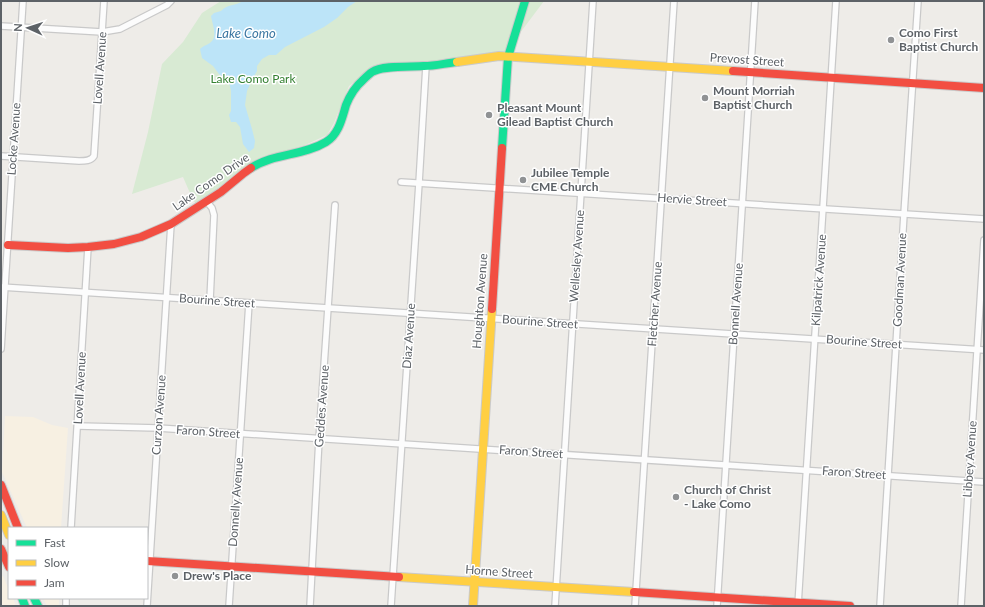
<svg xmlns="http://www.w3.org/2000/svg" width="985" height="607" viewBox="0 0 985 607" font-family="Lato,sans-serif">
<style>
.commercial{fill:#f7f0e2}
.green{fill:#d8ead3}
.water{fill:#bce4f8}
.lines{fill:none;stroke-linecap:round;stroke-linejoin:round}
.street-casing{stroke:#c9c9c9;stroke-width:8}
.fast-casing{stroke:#cacaca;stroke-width:10}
.slow-casing{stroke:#cacaca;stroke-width:10}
.jam-casing{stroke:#cacaca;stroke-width:10}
.street{stroke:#fcfcfc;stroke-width:5.5}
.fast{stroke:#16e098;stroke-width:8}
.slow{stroke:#ffcf43;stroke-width:8}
.jam{stroke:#f24e42;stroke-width:8}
.poi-dot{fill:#909294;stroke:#fff;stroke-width:1.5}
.labels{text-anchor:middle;stroke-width:3;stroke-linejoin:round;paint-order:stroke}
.poi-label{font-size:12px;font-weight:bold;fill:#5d6267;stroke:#fff;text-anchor:start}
.street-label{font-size:12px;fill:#5d6267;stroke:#fff}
.park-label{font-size:12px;fill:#358132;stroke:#fff}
.water-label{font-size:13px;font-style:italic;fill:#3b77a2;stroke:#fff}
</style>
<rect width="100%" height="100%" fill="#eeece8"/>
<g class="commercial">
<polygon points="5,416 33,417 52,425 68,428 61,528 27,528 2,472"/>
<polygon points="3,576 9,590 9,598 13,598 16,606 1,606 1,577"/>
<polygon points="43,598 59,598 59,606 47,606"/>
</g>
<polygon class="green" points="221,1 544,1 505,53 372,68 349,86 334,123 327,135 303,146 256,160 240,174 197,205 193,200 183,177 132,194 148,132 162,64 183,42 202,13"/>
<path class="water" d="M243,1H357L348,7L337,18L324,27L285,47L276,55H269L262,59L257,66V71L252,80L247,91L245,105L252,129L255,141L254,148L249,152L243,144L240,127L236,122H231L229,115L231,111V91L229,82L219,74L213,66L202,58L200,49C204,45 208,45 211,42C218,36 212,23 211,16L214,13L221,11C227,4 236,6 243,1Z"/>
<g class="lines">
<defs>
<g id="street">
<polyline points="1,26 102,32 120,29 167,5 171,1"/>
<path d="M1,156L79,161C85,161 91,161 94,156L104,1"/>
<polyline points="401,182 984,219"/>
<polyline points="207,202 212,208 214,215 210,300"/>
<polyline points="1,287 984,350"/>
<polyline points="1,349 23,1"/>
<polyline points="78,426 158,428 984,482"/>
<polyline points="71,528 88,247"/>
<polyline points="798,605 836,1"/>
<polyline points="66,606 66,598"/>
<polyline points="147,606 171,224"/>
<polyline points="229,606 249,303"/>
<polyline points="310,606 319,439 335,205"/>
<polyline points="391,606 419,183 426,66"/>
<polyline points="555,606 593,1"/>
<polyline points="635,606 674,1"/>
<polyline points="717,606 755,1"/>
<polyline points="880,606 904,214 918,1"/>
<polyline points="961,606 984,240"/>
</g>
<g id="fast">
<polyline points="502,148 508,57 525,1"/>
<path d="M251,168C274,153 303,156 326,142C339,134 342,118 346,105C350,95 355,87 363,80C366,77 369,74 372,72C383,65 410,67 424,66C435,66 446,63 457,62"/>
<polyline points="22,598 25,606"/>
<polyline points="34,598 38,606"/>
</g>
<g id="slow">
<polyline points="457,62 499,56 733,71"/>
<polyline points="1,515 9,535"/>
<polyline points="399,577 634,592"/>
<polyline points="473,606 492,309"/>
</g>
<g id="jam">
<polyline points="733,71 984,88"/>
<polyline points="8,245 68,248 88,247 114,244 141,237 171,224 221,192 244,173 251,168"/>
<polyline points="492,309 502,148"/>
<polyline points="1,485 18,528"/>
<polyline points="1,549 9,567"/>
<polyline points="147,561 399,577"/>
<polyline points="634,592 850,606"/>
</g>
</defs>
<use href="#street" class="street-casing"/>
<use href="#fast" class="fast-casing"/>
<use href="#slow" class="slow-casing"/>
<use href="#jam" class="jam-casing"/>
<use href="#street" class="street"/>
<use href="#fast" class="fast"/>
<use href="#slow" class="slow"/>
<use href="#jam" class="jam"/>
</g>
<g class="poi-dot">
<circle cx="891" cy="40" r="4"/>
<circle cx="705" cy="98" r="4"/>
<circle cx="489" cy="115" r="4"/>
<circle cx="523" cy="180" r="4"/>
<circle cx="676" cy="497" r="4"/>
<circle cx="175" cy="576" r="4"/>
</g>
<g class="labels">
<g class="poi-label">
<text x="899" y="37">Como First<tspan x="899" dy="14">Baptist Church</tspan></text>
<text x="713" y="95">Mount Morriah<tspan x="713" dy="14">Baptist Church</tspan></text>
<text x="497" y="112">Pleasant Mount<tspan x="497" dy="14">Gilead Baptist Church</tspan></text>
<text x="531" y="177">Jubilee Temple<tspan x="531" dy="14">CME Church</tspan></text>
<text x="684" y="494">Church of Christ<tspan x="684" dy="14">- Lake Como</tspan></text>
<text x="183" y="580">Drew's Place</text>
</g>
<g class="street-label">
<text transform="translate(747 60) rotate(4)" y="4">Prevost Street</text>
<text transform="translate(100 68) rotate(-86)" y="4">Lovell Avenue</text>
<text transform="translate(14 139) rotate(-86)" y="4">Locke Avenue</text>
<text transform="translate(211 182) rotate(-35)" y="4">Lake Como Drive</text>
<text transform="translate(692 200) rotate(4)" y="4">Hervie Street</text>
<text transform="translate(577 256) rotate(-86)" y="4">Wellesley Avenue</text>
<text transform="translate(819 280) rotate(-86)" y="4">Kilpatrick Avenue</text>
<text transform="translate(900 280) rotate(-87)" y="4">Goodman Avenue</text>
<text transform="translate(217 301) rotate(4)" y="4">Bourine Street</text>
<text transform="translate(480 301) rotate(-86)" y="4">Houghton Avenue</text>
<text transform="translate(655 304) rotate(-86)" y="4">Fletcher Avenue</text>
<text transform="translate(736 304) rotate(-86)" y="4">Bonnell Avenue</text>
<text transform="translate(540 322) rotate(4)" y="4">Bourine Street</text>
<text transform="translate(409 336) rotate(-86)" y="4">Diaz Avenue</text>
<text transform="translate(864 342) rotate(4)" y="4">Bourine Street</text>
<text transform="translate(80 388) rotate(-87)" y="4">Lovell Avenue</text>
<text transform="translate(322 406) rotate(-86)" y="4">Geddes Avenue</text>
<text transform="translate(159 415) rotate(-86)" y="4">Curzon Avenue</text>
<text transform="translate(208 432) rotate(4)" y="4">Faron Street</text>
<text transform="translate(531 452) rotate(4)" y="4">Faron Street</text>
<text transform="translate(970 459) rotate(-86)" y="4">Libbey Avenue</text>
<text transform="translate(854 473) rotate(4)" y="4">Faron Street</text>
<text transform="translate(236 502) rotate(-86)" y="4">Donnelly Avenue</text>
<text transform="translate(499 572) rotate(4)" y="4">Horne Street</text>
</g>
<g class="park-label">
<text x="253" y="83">Lake Como Park</text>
</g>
<g class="water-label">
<text x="246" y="38">Lake Como</text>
</g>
</g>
<rect width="985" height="607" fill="none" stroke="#5d6267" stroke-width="4"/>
<rect x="8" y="527" width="140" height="72" fill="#ffffff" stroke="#bec0c2"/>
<rect x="16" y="540" width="20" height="6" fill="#16e098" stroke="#bec0c2"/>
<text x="44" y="547" font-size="12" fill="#5d6267">Fast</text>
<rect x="16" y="560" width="20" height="6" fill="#ffcf43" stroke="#bec0c2"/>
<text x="44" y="567" font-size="12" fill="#5d6267">Slow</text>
<rect x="16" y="580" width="20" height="6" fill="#f24e42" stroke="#bec0c2"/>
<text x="44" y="587" font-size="12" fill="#5d6267">Jam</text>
<g transform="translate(28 28) rotate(273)" stroke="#ffffff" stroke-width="3" paint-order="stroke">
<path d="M0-3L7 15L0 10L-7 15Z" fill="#5d6267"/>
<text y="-6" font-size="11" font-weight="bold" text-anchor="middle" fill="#5d6267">N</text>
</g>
</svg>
